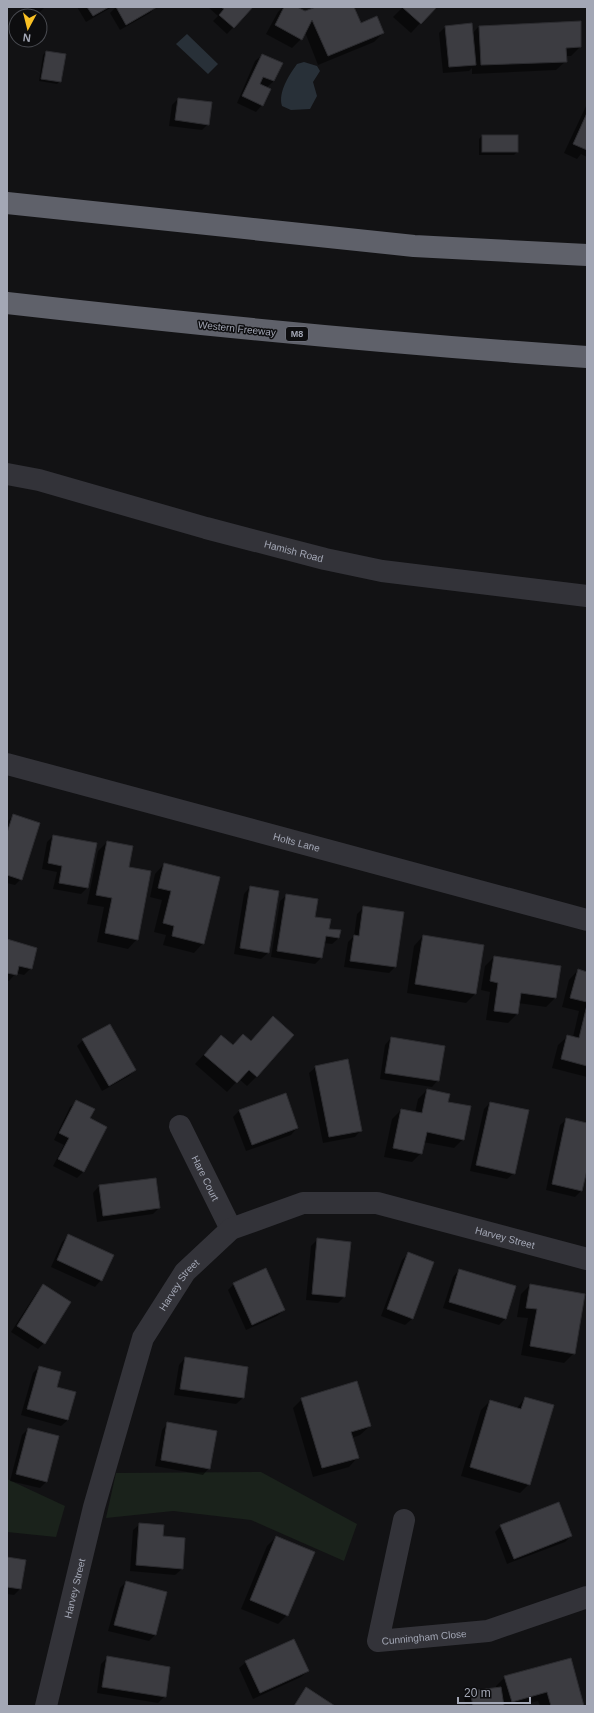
<svg xmlns="http://www.w3.org/2000/svg" width="594" height="1713" font-family="Helvetica,sans-serif">
	<style>
		.green { fill: #1a221b }
		.water { fill: #283038 }
		.shadow { fill: #0007 }
		.building { fill: #3c3c41; stroke: #2c2c30 }
		.lines { fill: none; stroke-linecap: round; stroke-linejoin: round }
		.minor { stroke: #333339; stroke-width: 22 }
		.highway { stroke: #5f616a; stroke-width: 22 }
		.labels { text-anchor: middle; stroke-width: 3; stroke-linejoin: round; paint-order: stroke }
		.shield { fill: #0d0d0f; stroke: #767983; stroke-width: 1 }
		.shield-label { font-size: 9px; font-weight: bold; fill: #a3a7b5 }
		.street-label { font-size: 10px; fill: #a3a7b5; stroke: #0d0d0f }
	</style>
	<rect width="100%" height="100%" fill="#121214"/>
	<g class="green">
		<polygon points="261,1472 357,1524 344,1561 251,1520 173,1511 106,1518 116,1473"/>
		<polygon points="7,1479 65,1506 56,1537 7,1532"/>
	</g>
	<g class="water">
		<polygon points="187,34 218,64 208,74 176,44"/>
		<path d="M304 62 317 66 320 71 313 82 317 96 310 109 291 110 282 106C278 92 289 75 297 64Z"/>
	</g>
	<g class="shadow">
		<polygon points="27,7 45,7 36,16"/>
		<polygon points="77,7 112,7 86,22"/>
		<polygon points="116,7 156,7 150,13 120,30 110,13"/>
		<polygon points="208,7 252,7 227,34 213,21 218,16"/>
		<polygon points="283,7 295,7 305,13 318,7 353,7 360,24 383,33 374,42 318,65 305,32 301,39 292,48 266,34 278,12"/>
		<polygon points="403,7 435,7 411,33 393,17"/>
		<polygon points="479,26 580,47 571,56 565,56 566,61 556,70 472,74 472,68 469,71 443,73 439,33 445,27 472,34"/>
		<polygon points="46,52 60,81 57,84 39,81 43,55"/>
		<polygon points="262,55 274,81 266,88 262,105 256,112 237,103 255,61"/>
		<polygon points="178,99 208,124 202,130 169,126 172,105"/>
		<polygon points="587,104 587,157 581,154 577,159 564,153"/>
		<polygon points="482,136 517,152 514,155 479,155 479,139"/>
		<polygon points="13,816 21,879 15,885 7,883 7,822"/>
		<polygon points="53,836 87,888 81,894 53,889 57,872 42,869 47,842"/>
		<polygon points="107,842 128,867 137,939 128,949 97,942 104,907 87,904 98,851"/>
		<polygon points="164,864 203,943 194,953 163,945 166,935 154,932 162,900 150,897 155,874"/>
		<polygon points="250,887 268,953 261,959 234,954 244,894"/>
		<polygon points="287,895 339,938 332,944 324,943 321,958 315,964 271,957 280,901"/>
		<polygon points="364,907 395,967 389,973 344,967 348,942 354,936 357,914"/>
		<polygon points="423,936 476,993 466,1003 407,993 414,946"/>
		<polygon points="7,940 31,968 24,975 16,973 9,981 7,980"/>
		<polygon points="494,957 560,966 555,998 546,1007 518,1003 517,1014 508,1023 486,1020 490,992 481,990 485,966"/>
		<polygon points="578,970 587,973 587,1077 552,1068 558,1045 568,1036 573,1037 579,1011 562,1007 569,980"/>
		<polygon points="221,1036 257,1076 247,1086 239,1079 227,1092 195,1064"/>
		<polygon points="391,1038 438,1080 432,1087 380,1079 385,1045"/>
		<polygon points="83,1040 135,1070 129,1076 102,1091 77,1046"/>
		<polygon points="316,1067 361,1130 355,1137 323,1143 309,1073"/>
		<polygon points="427,1090 447,1103 463,1139 454,1148 423,1142 421,1153 412,1162 384,1157 392,1119 401,1110 415,1113 418,1099"/>
		<polygon points="77,1101 89,1119 106,1127 83,1172 77,1178 53,1166 64,1145 54,1140 70,1107"/>
		<polygon points="490,1103 514,1173 507,1179 470,1171 484,1109"/>
		<polygon points="240,1110 297,1128 291,1135 246,1151 233,1117"/>
		<polygon points="567,1119 587,1124 587,1165 581,1191 575,1197 546,1190 560,1125"/>
		<polygon points="155,1179 159,1208 153,1214 97,1222 93,1193 99,1186"/>
		<polygon points="68,1236 101,1280 95,1287 51,1267 62,1242"/>
		<polygon points="318,1239 344,1297 338,1303 306,1300 311,1246"/>
		<polygon points="409,1253 432,1262 412,1319 405,1325 381,1316 402,1260"/>
		<polygon points="459,1270 506,1318 499,1325 443,1308 453,1277"/>
		<polygon points="234,1284 284,1310 277,1316 246,1330 228,1290"/>
		<polygon points="43,1285 44,1343 38,1349 11,1332 37,1292"/>
		<polygon points="530,1285 574,1353 564,1363 521,1355 528,1318 517,1317 521,1294"/>
		<polygon points="185,1358 247,1367 243,1398 236,1404 174,1395 179,1365"/>
		<polygon points="39,1367 68,1420 61,1426 21,1415 33,1373"/>
		<polygon points="525,1398 529,1484 520,1493 461,1476 481,1410 490,1401 516,1409"/>
		<polygon points="302,1399 370,1426 360,1435 352,1438 358,1457 349,1467 313,1477 293,1408"/>
		<polygon points="168,1423 209,1468 203,1475 155,1466 162,1430"/>
		<polygon points="28,1429 46,1482 40,1488 10,1481 22,1435"/>
		<polygon points="140,1524 162,1537 182,1569 175,1575 130,1571 133,1530"/>
		<polygon points="501,1526 571,1536 565,1542 507,1564 495,1532"/>
		<polygon points="276,1537 287,1615 278,1624 241,1609 267,1546"/>
		<polygon points="7,1558 20,1589 14,1595 7,1594"/>
		<polygon points="126,1582 166,1593 155,1635 149,1641 108,1631 120,1588"/>
		<polygon points="107,1658 165,1696 158,1703 97,1693 101,1664"/>
		<polygon points="570,1659 583,1706 540,1706 538,1701 519,1706 466,1706 464,1699 471,1692 496,1688 496,1686 505,1677"/>
		<polygon points="246,1662 308,1671 301,1677 253,1699 239,1668"/>
		<polygon points="306,1689 333,1706 293,1706"/>
	</g>
	<g class="building">
		<polygon points="87,7 109,7 93,16"/>
		<polygon points="116,7 157,7 126,25"/>
		<polygon points="221,7 253,7 234,28 219,15 224,9"/>
		<polygon points="284,7 297,7 305,11 316,7 354,7 361,23 377,16 384,33 328,56 312,20 302,40 275,25"/>
		<polygon points="402,7 437,7 421,24"/>
		<polygon points="581,21 581,47 566,48 567,62 481,65 479,26"/>
		<polygon points="472,23 476,65 449,67 445,26"/>
		<polygon points="46,51 66,54 61,82 41,79"/>
		<polygon points="262,54 283,63 274,81 263,77 260,84 271,89 263,106 242,96"/>
		<polygon points="178,98 212,102 209,125 175,120"/>
		<polygon points="587,113 587,150 573,144"/>
		<rect x="482" y="135" width="36" height="17"/>
		<polygon points="13,814 40,823 22,880 7,875 7,833"/>
		<polygon points="53,835 97,843 88,888 59,883 62,866 48,863"/>
		<polygon points="107,841 133,846 129,867 151,871 138,940 105,933 112,898 96,895"/>
		<polygon points="164,863 220,877 204,944 172,936 174,926 163,923 171,891 158,888"/>
		<polygon points="250,886 279,891 269,953 240,948"/>
		<polygon points="286,894 318,899 315,917 331,919 329,929 341,930 339,938 326,936 322,958 277,951"/>
		<polygon points="363,906 404,912 396,967 350,961 354,935 359,936"/>
		<polygon points="423,935 484,945 476,994 415,984"/>
		<polygon points="7,939 37,948 32,969 19,966 17,975 7,973"/>
		<polygon points="494,956 561,966 556,998 521,993 518,1014 494,1011 498,983 490,981"/>
		<polygon points="578,969 587,972 587,1002 570,998"/>
		<polygon points="587,1005 587,1066 561,1059 567,1035 579,1038"/>
		<polygon points="273,1016 294,1035 257,1077 249,1070 237,1083 204,1055 221,1035 233,1045 243,1034 251,1041"/>
		<polygon points="110,1024 136,1070 109,1086 82,1039"/>
		<polygon points="391,1037 445,1046 439,1081 385,1073"/>
		<polygon points="348,1059 362,1131 329,1137 315,1066"/>
		<polygon points="427,1089 450,1094 448,1102 471,1106 464,1140 427,1132 422,1154 393,1148 401,1109 422,1113"/>
		<polygon points="286,1093 298,1128 252,1145 239,1110"/>
		<polygon points="76,1100 95,1109 90,1118 107,1127 84,1172 58,1159 69,1138 59,1133"/>
		<polygon points="490,1102 529,1110 515,1174 476,1165"/>
		<polygon points="566,1118 587,1123 587,1170 582,1191 552,1184"/>
		<polygon points="156,1178 160,1208 103,1216 99,1185"/>
		<polygon points="68,1234 114,1255 102,1281 57,1260"/>
		<polygon points="317,1238 351,1242 345,1297 312,1294"/>
		<polygon points="408,1252 434,1262 413,1319 387,1309"/>
		<polygon points="266,1268 285,1310 252,1325 233,1283"/>
		<polygon points="459,1269 516,1286 506,1319 449,1302"/>
		<polygon points="43,1284 71,1302 45,1344 17,1326"/>
		<polygon points="530,1284 585,1294 575,1354 530,1346 537,1309 526,1308"/>
		<polygon points="185,1357 248,1367 244,1398 180,1389"/>
		<polygon points="39,1366 61,1372 57,1387 76,1392 68,1420 27,1409"/>
		<polygon points="357,1381 371,1426 351,1432 359,1458 322,1468 301,1398"/>
		<polygon points="525,1397 554,1405 530,1485 470,1467 490,1400 521,1409"/>
		<polygon points="167,1422 217,1431 210,1469 161,1460"/>
		<polygon points="28,1428 59,1436 47,1482 16,1474"/>
		<polygon points="559,1502 572,1536 514,1559 500,1525"/>
		<polygon points="139,1523 164,1525 163,1536 185,1538 183,1569 136,1565"/>
		<polygon points="276,1536 315,1552 288,1616 250,1600"/>
		<polygon points="7,1557 26,1560 21,1589 7,1587"/>
		<polygon points="126,1581 167,1592 156,1635 114,1625"/>
		<polygon points="294,1639 309,1671 260,1693 245,1661"/>
		<polygon points="107,1656 170,1667 166,1697 102,1687"/>
		<polygon points="571,1658 584,1706 551,1706 547,1692 512,1702 504,1676"/>
		<polygon points="306,1687 335,1706 294,1706"/>
		<polygon points="501,1687 504,1706 473,1706 470,1691"/>
	</g>
	<g class="lines">
		<g class="minor">
			<path id="s1" d="M7 474 39 480 206 528 325 559 382 571 587 596"/>
			<path id="s2" d="M7 764 587 920"/>
			<path id="s3" d="M180 1126 231 1229"/>
			<path id="s4" d="M404 1520 378 1641 488 1631 587 1597"/>
			<path id="s5" d="M46 1706 94 1507 143 1338 185 1272 231 1229 303 1203H377L587 1259"/>
		</g>
		<g class="highway">
			<polyline points="7,203 414,246 587,255"/>
			<path d="M7 303C200 325 393 344 587 357"/>
		</g>
	</g>
	<g class="labels">
		<rect class="shield" x="286" y="327" width="22" height="14" rx="3"/>
		<g class="shield-label">
			<text x="297" y="337">M8</text>
		</g>
		<g class="street-label">
			<text transform="translate(237 328) rotate(6)" y="4">Western Freeway</text>
			<text dy="4" stroke="none"><textPath href="#s1" startOffset="297">Hamish Road</textPath></text>
			<text dy="4" stroke="none"><textPath href="#s2" startOffset="300">Holts Lane</textPath></text>
			<text dy="4" stroke="none"><textPath href="#s3" startOffset="58">Hare Court</textPath></text>
			<text dy="4" stroke="none"><textPath href="#s5" startOffset="805">Harvey Street</textPath></text>
			<text dy="4" stroke="none"><textPath href="#s5" startOffset="445">Harvey Street</textPath></text>
			<text dy="4" stroke="none"><textPath href="#s5" startOffset="121">Harvey Street</textPath></text>
			<text dy="4" stroke="none"><textPath href="#s4" startOffset="170">Cunningham Close</textPath></text>
		</g>
	</g>
	<rect width="594" height="1713" fill="none" stroke="#a3a7b5" stroke-width="16"/>
	<g transform="translate(28 28) rotate(187)"><circle r="19" fill="#0d0d0f" stroke="#494b51"/>
	<path d="M0-3L7 15L0 10L-7 15Z" fill="#f9c024"/>
	<text y="-6" font-size="11" font-weight="bold" text-anchor="middle" fill="#a3a7b5">N</text>
	</g>
	<path d="M458 1697v6h72v-6" fill="none" stroke="#a3a7b5" stroke-width="2"/>
	<text x="464" y="1697" font-size="12" fill="#a3a7b5" stroke="#0d0d0f" stroke-width="3" paint-order="stroke">20 m</text>
</svg>
